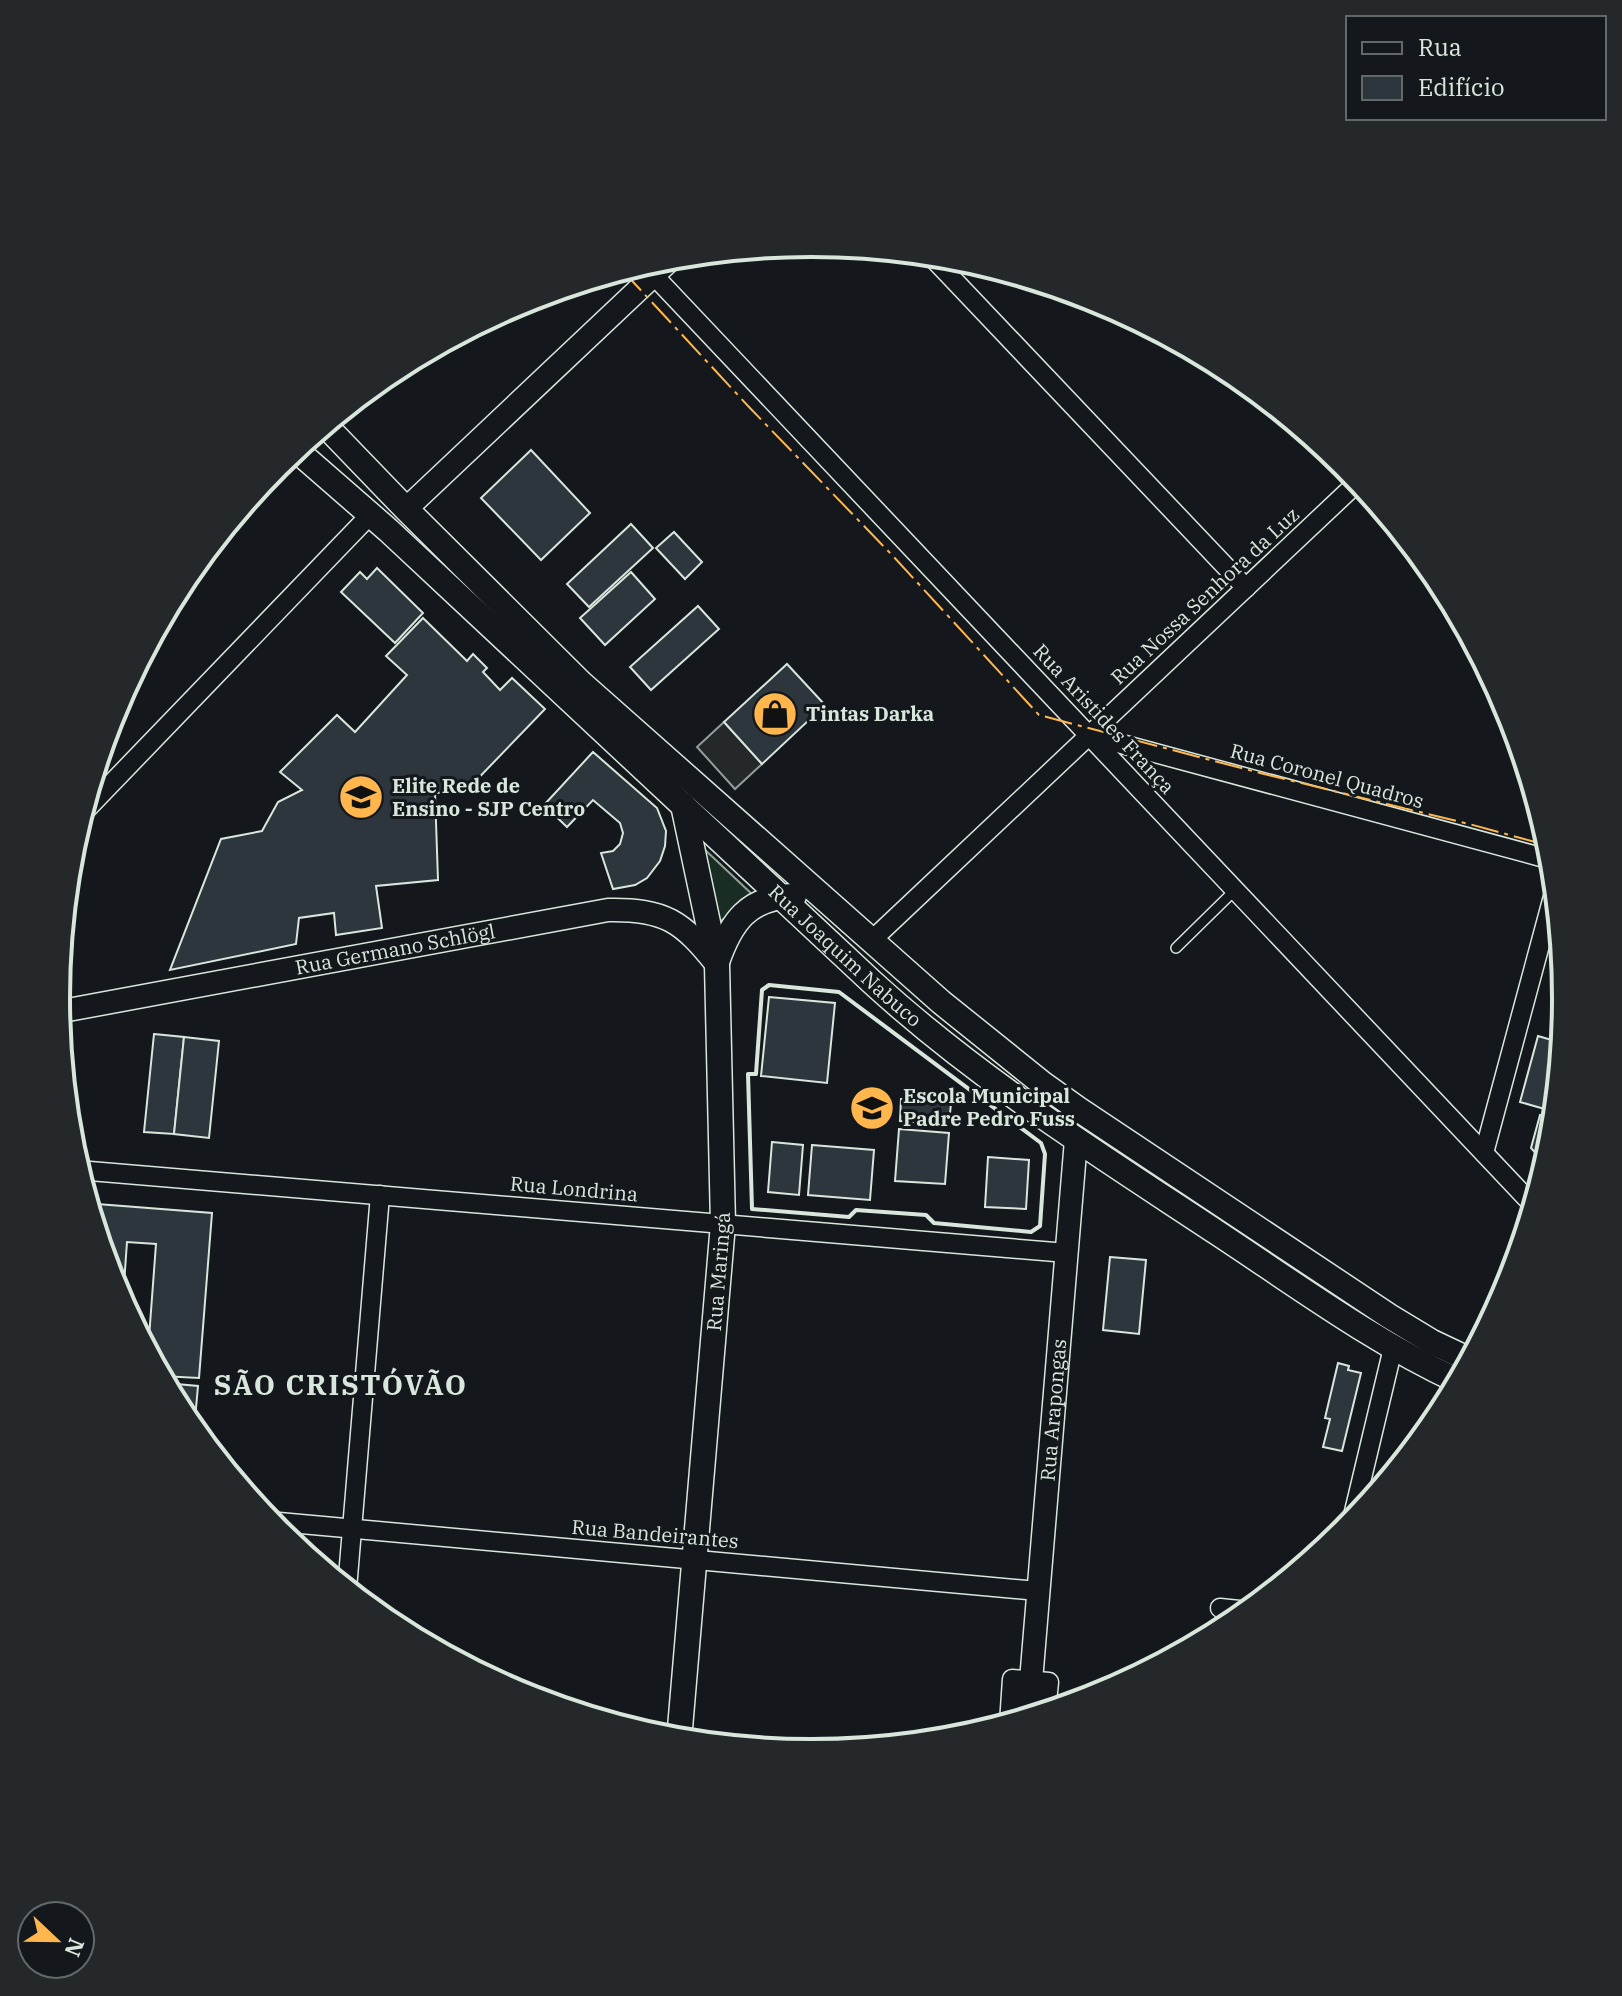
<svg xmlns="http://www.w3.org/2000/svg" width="1622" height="1996" font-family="'IBM Plex Serif',serif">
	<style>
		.green { fill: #1a2d24; stroke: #939e99; stroke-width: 2 }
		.parking { fill: #24282b; stroke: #939e99; stroke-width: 2 }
		.building { fill: #2c363c; stroke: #d8e6dc; stroke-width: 2 }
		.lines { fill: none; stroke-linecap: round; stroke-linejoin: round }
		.service-casing { stroke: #d8e6dc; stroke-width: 12 }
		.minor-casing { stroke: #d8e6dc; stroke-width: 21 }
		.tertiary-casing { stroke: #d8e6dc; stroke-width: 25 }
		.secondary-casing { stroke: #d8e6dc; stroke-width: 27 }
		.service { stroke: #14181c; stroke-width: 9 }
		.minor { stroke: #14181c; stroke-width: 18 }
		.tertiary { stroke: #14181c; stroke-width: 22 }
		.secondary { stroke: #14181c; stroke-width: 24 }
		.wall { stroke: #d8e6dc; stroke-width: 4 }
		.power { stroke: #ffb74d; stroke-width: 2; stroke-dasharray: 28 6 4 6; stroke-linecap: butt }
		.labels { text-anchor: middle; stroke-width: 6; stroke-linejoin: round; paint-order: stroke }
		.street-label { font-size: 20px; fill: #d8e6dc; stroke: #14181c }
		.poi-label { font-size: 20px; font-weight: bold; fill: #d8e6dc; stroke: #14181c; text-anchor: start }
		.district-label { font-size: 28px; font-weight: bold; letter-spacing: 2px; fill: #d8e6dc; stroke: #14181c }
		.rim { fill: none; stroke: #d8e6dc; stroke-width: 4 }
	</style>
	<rect width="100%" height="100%" fill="#14181c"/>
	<polygon class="green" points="702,847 755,897 716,924"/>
	<polygon class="parking" points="724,722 762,764 735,789 697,747"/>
	<g class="building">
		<polygon points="531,450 590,513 541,560 481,498"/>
		<polygon points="631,524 653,548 589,607 567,584"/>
		<polygon points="674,532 702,562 685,579 656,548"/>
		<polygon points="377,568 423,613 395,643 341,592 360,572 367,579"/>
		<polygon points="631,572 655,599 605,645 580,618"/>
		<polygon points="698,606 719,629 651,690 630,667"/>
		<polygon points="423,618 467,661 473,654 487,668 483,672 500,690 512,678 545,709 466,791 435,793 438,880 376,886 382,928 336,935 334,913 299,918 296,944 170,970 221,839 262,831 278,802 302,790 280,772 337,715 355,732 407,675 386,656"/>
		<polygon points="787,664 825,705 762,764 724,722"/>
		<polygon points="593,752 657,808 666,831 665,846 660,861 647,878 635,885 613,889 601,853 613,851 620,844 623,833 620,823 593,800 567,827 544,805"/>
		<polygon points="769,997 835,1003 827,1083 761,1076"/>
		<polygon points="1563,1006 1565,1007 1562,1042 1554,1039"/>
		<polygon points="154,1034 184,1037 174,1134 144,1132"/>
		<polygon points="1538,1036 1562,1043 1555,1112 1520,1102"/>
		<polygon points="184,1037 219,1041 209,1138 174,1134"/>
		<polygon points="901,1099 951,1103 949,1124 900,1121"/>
		<polygon points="1540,1115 1554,1119 1551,1146 1546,1165 1531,1148"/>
		<polygon points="899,1129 949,1133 945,1184 895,1181"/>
		<polygon points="772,1142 803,1145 799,1195 768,1192"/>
		<polygon points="812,1145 874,1150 870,1200 808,1195"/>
		<polygon points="988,1157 1029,1160 1026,1209 985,1207"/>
		<polygon points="97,1204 212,1213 199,1378 161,1376 148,1351 156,1244 127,1242 124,1284 112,1283 96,1228"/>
		<polygon points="1110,1257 1146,1260 1139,1334 1103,1330"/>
		<polygon points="1338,1363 1349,1366 1348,1370 1361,1373 1342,1451 1323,1447 1330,1419 1325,1418"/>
		<polygon points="165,1383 198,1386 194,1430 183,1417"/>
	</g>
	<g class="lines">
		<g class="service-casing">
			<polyline id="service" points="1176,948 1235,890"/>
		</g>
		<g class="minor-casing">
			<g id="minor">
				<polyline points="930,255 1246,588"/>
				<polyline points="643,264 1533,1205"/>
				<polyline points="1092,736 1552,860"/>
				<polyline points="82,814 371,514"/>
				<polyline points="871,941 1359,481"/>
				<polyline points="1484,1153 1555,889"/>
				<polyline points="78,1170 1067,1253"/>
				<polyline points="268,1521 1038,1591"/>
				<polyline points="1351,1524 1393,1348"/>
				<polyline points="347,1589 380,1195"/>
				<polyline points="1220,1608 1249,1611"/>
				<polyline points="1009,1723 1012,1679 1049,1682 1046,1712"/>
			</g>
		</g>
		<g class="tertiary-casing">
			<g id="tertiary">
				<polyline points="406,509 673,257"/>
				<path id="s1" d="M57 1012 608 910C665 909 682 921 717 965"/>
				<path id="s2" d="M1028 1717 1076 1140"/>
			</g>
		</g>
		<g class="secondary-casing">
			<g id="secondary">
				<polyline points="325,425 406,509 581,683 941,1002 1043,1084 1078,1109 1389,1316 1432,1342 1470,1360"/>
				<path id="s3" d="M295 449 388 530 873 983C978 1079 1098 1154 1216 1232 1295 1284 1372 1341 1458 1381"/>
				<path d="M717 962C731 922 748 897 794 896"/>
				<path id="s4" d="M679 1740 723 1224 717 965 683 805"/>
			</g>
		</g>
		<use href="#service" class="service"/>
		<use href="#minor" class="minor"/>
		<use href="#tertiary" class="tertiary"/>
		<use href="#secondary" class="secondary"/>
		<polygon class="wall" points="769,985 839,992 1041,1143 1045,1154 1040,1226 1031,1232 934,1223 926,1215 856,1210 849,1217 752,1209 748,1074 756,1074 762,990"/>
		<polyline class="power" points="622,270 749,407 892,555 1039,715 1260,773 1469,824 1550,846"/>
	</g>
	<defs>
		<g id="shop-disc" transform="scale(2.3)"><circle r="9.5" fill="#ffb74d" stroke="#14181c"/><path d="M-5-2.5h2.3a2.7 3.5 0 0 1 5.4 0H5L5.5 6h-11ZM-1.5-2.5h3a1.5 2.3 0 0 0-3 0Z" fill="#111"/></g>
		<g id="school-disc" transform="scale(2.3)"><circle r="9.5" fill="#ffb74d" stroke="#14181c"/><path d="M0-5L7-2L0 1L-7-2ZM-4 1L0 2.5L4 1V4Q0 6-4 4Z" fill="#111"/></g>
	</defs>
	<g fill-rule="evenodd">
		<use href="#shop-disc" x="775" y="714"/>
		<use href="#school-disc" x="361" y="797"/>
		<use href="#school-disc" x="872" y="1108"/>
	</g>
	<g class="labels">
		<g class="street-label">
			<text transform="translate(1205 596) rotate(-43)" y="7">Rua Nossa Senhora da Luz</text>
			<text transform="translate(1104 719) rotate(47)" y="7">Rua Aristides França</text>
			<text transform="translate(1327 776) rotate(15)" y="7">Rua Coronel Quadros</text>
			<text dy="7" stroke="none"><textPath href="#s1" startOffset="344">Rua Germano Schlögl</textPath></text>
			<text dy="7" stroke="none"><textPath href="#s3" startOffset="748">Rua Joaquim Nabuco</textPath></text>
			<text transform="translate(574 1189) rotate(5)" y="7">Rua Londrina</text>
			<text dy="7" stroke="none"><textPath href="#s4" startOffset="470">Rua Maringá</textPath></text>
			<text dy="7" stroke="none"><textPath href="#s2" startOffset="308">Rua Arapongas</textPath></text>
			<text transform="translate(655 1534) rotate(5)" y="7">Rua Bandeirantes</text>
		</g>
		<g class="poi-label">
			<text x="806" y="721">Tintas Darka</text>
			<text x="392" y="793">Elite Rede de<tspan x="392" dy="23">Ensino - SJP Centro</tspan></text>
			<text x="903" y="1103">Escola Municipal<tspan x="903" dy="23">Padre Pedro Fuss</tspan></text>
		</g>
		<g class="district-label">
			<text x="341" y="1395">SÃO CRISTÓVÃO</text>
		</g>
	</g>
	<path d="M0 0H1622V1996H0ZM70 998a741 741 0 1 1 1482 0a741 741 0 1 1-1482 0Z" fill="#24282b" fill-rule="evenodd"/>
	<path class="rim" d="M70 998a741 741 0 1 1 1482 0a741 741 0 1 1-1482 0Z"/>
	<rect x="1346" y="16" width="260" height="104" fill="#14181c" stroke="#626a69" stroke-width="2"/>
	<rect x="1362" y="42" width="40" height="12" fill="#14181c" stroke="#626a69" stroke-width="2"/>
	<text x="1418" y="56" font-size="24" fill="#d8e6dc">Rua</text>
	<rect x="1362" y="76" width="40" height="24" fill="#2c363c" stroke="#626a69" stroke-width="2"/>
	<text x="1418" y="96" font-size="24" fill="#d8e6dc">Edifício</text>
	<g transform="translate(56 1940) rotate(112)"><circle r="38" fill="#14181c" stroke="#626a69" stroke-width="2"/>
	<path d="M0-6L14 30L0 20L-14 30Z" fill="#ffb74d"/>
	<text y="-12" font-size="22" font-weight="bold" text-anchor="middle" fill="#d8e6dc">N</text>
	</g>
</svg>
